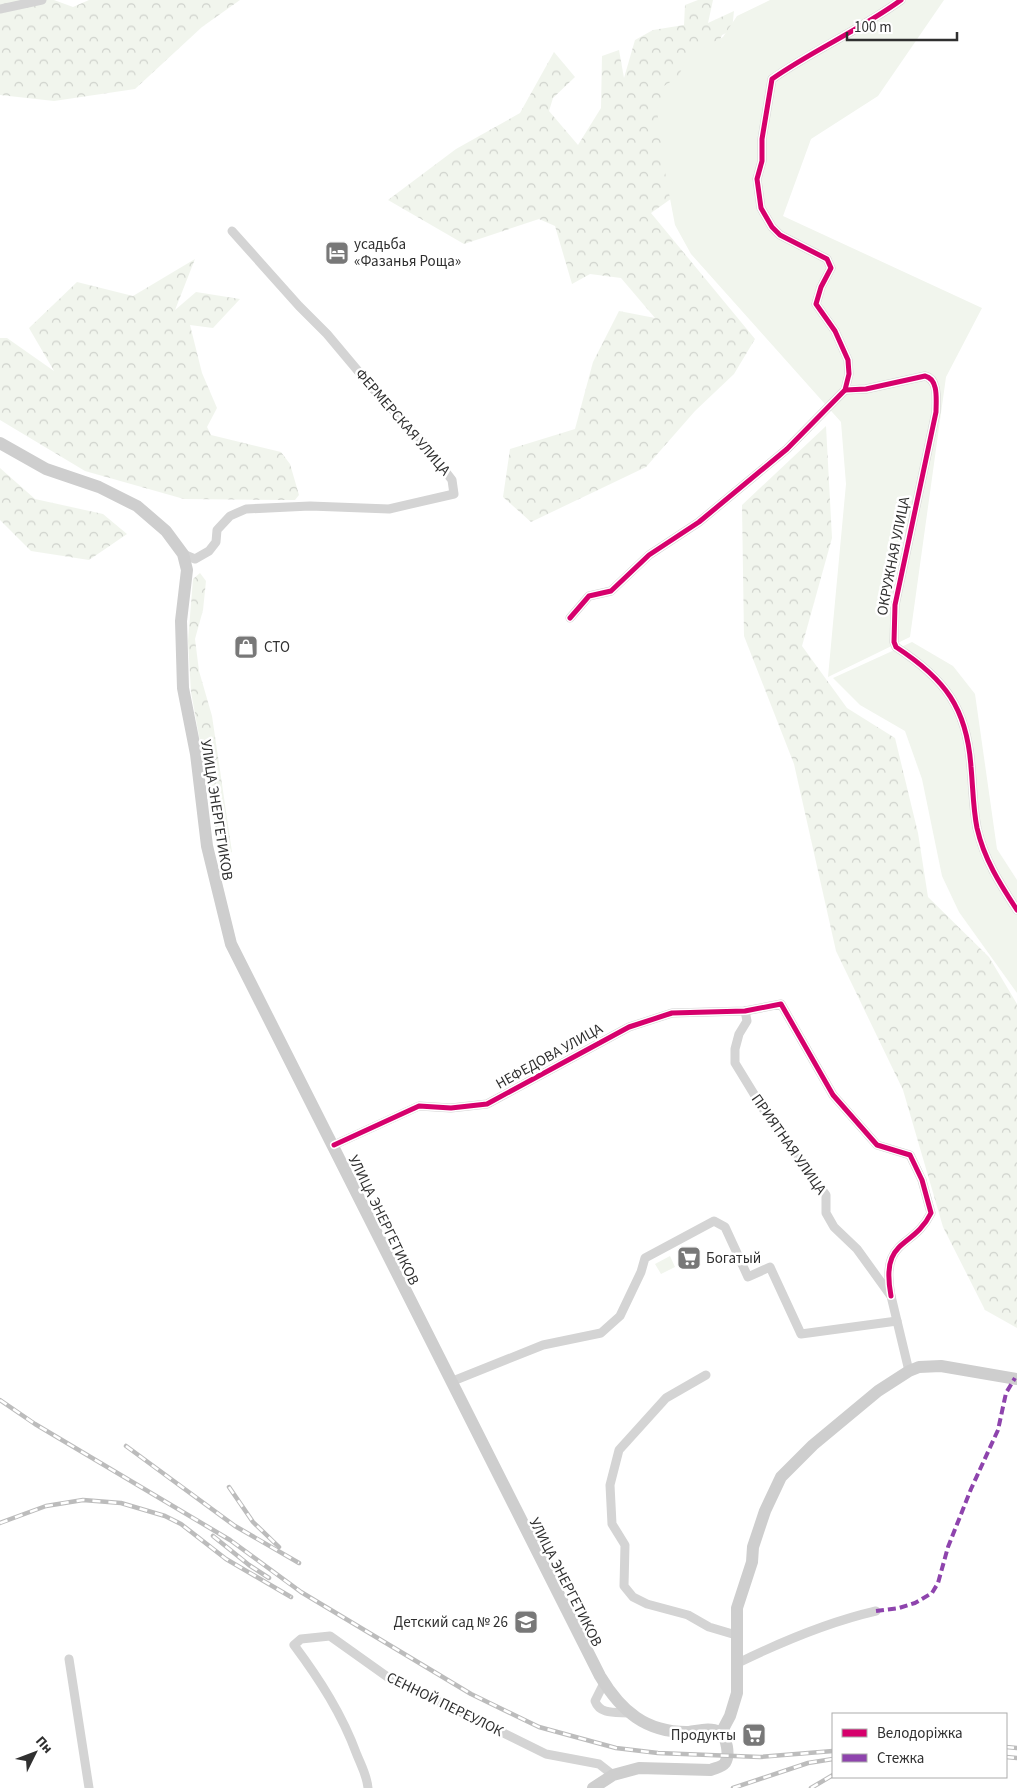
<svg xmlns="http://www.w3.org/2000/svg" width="1017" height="1788" font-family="'Source Sans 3',sans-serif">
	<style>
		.forest { fill: url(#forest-crowns) }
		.green { fill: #f1f5ed }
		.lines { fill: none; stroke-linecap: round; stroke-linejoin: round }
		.street { stroke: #d4d4d4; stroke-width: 9 }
		.secondary { stroke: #cecece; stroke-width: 12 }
		.rail-casing { stroke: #bcbcbc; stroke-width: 4.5 }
		.rail { stroke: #fff; stroke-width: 2.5; stroke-dasharray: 8; stroke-linecap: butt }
		.quiet { stroke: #8e44ad; stroke-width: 4; stroke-dasharray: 8 4; stroke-linecap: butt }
		.cycleway-casing { stroke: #fff; stroke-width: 8 }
		.cycleway { stroke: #d6006c; stroke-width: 5 }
		.labels { text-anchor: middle; stroke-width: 5; stroke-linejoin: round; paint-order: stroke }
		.poi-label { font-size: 15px; fill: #303030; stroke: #fff; text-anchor: start }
		.street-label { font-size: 15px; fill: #303030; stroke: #fff }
	</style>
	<defs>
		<pattern id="forest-crowns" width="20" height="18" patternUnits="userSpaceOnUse" patternTransform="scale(1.25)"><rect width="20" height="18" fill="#f1f5ed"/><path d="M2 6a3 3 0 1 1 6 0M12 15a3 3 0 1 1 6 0" fill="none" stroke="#cfd2cc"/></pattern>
	</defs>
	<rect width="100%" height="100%" fill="#fff"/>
	<g class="forest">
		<polygon points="0,0 54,0 73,7 89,0 240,0 202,27 135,89 54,101 0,95"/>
		<polygon points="698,0 713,0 708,23 734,11 732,30 722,35 698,94 675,196 651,213 755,339 734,374 695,411 646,467 531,522 503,497 510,449 575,429 593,362 619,311 655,318 621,278 590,274 572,284 555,226 539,219 464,244 388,200 456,149 520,113 554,52 575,77 553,98 549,111 578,145 601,108 602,56 619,50 624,78 635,40 653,30 684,25 685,5"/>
		<polygon points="195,259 175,310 196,292 240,299 213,328 190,325 202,373 217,408 207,427 211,435 281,452 290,464 299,495 295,500 184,499 85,471 0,420 0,338 7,338 54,371 29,328 77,282 133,296"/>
		<polygon points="826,426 832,538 802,646 847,708 895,738 918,833 928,897 989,957 1017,1004 1017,1328 985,1310 943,1227 903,1090 836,951 794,764 744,636 742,505"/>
		<polygon points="0,468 35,499 103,514 127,534 89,560 31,551 0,520"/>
		<polygon points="200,573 206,581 203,610 195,639 199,671 212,716 232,852 221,857 191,692 188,641 193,579"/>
	</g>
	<g class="green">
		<polygon points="770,0 944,0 878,96 811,139 783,216 982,308 946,377 910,637 828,677 846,484 841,422 691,254 675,225 665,172 657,110 664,86 678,77 688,56 723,37 737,16"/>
		<polygon points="912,642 953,666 975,694 997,849 1017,880 1017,993 959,912 942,876 922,779 905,731 860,705 833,678"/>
		<polygon points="670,1256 675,1267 661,1274 655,1264"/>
	</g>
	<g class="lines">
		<g class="street">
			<polyline points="0,9 42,0"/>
			<path d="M845 390 866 389 925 376C939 379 936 401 936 412L895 605 894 642 896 647C945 679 967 708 971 767 973 788 973 808 977 828 984 859 1000 884 1017 910"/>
			<polyline points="183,554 195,559 209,551 216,542 217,530 230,516 246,509 310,506 389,509 454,494 452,480 422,441 374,390 327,334 299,306 232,231"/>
			<path d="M570 618 589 596 611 591 649 555 699 522 787 449 845 390 849 374 848 360 835 331 816 304 821 287 831 268 827 259 780 235 772 227 761 208 757 179 762 161V139L772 79C813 50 860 30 901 0"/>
			<polyline points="745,1011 747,1021 739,1034 735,1049 735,1063 773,1125 794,1150 826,1195 826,1213 834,1227 857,1249 891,1296 909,1371"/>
			<path d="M334 1145 419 1106 451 1108 487 1104 629 1027 672 1013 745 1011 781 1004 833 1095 877 1145 910 1155 922 1180 931 1213C913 1250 880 1237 891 1296"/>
			<polyline points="706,1375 666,1398 619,1450 610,1485 612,1524 625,1545 624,1586 633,1597 647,1604 688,1615 709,1627 736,1635"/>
			<polyline points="453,1381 543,1345 601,1333 620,1316 641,1272 645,1258 714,1221 725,1227 748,1277 770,1267 801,1334 897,1321"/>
			<polyline points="69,1659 89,1788"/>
			<path d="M738 1663C783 1641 828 1622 876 1611"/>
			<path d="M604 1683 595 1701C600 1715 616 1712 629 1713"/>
			<path d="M368 1788C367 1776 362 1767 357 1755 342 1714 320 1680 294 1645L301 1639 330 1636 396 1683 416 1690 546 1754 599 1764 613 1775"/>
		</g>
		<g class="secondary">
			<path d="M0 443 46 469 99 487 137 506 166 531 183 554 187 570 181 621 183 688 196 754 207 846 231 944 600 1676C621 1711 646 1733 689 1732 698 1731 710 1727 719 1732 727 1737 730 1755 725 1763 722 1767 715 1768 711 1770L639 1768 613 1775 593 1788"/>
			<polyline points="721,1733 730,1716 737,1693 737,1608 752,1562 753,1547 765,1511 781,1477 813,1445 878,1391 909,1371 919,1367 941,1366 1017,1379"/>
		</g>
		<g class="rail-casing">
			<g id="rail">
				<polyline points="0,1400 35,1424 230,1540 301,1592 471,1694 539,1727 616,1748 658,1753 760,1757 833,1751"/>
				<polyline points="126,1446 235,1526 299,1563"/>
				<polyline points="229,1487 253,1522 279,1547"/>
				<polyline points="0,1523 46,1506 83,1500 121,1503 165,1516 181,1524 226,1559 291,1597"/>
				<polyline points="213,1536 249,1565 269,1578"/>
				<polyline points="1006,1747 1017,1748"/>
				<polyline points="1006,1757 1017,1758"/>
				<polyline points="733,1788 808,1763 833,1759"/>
				<polyline points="811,1788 833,1775"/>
			</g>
		</g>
		<use href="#rail" class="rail"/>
		<polyline class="quiet" points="876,1611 899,1608 915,1603 932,1593 938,1583 948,1547 971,1489 998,1430 1006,1393 1015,1378"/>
		<g class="cycleway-casing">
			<g id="cycleway">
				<path d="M845 390 866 389 925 376C939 379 936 401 936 412L895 605 894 642 896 647C945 679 967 708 971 767 973 788 973 808 977 828 984 859 1000 884 1017 910"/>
				<path d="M570 618 589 596 611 591 649 555 699 522 787 449 845 390 849 374 848 360 835 331 816 304 821 287 831 268 827 259 780 235 772 227 761 208 757 179 762 161V139L772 79C813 50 860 30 901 0"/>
				<path d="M334 1145 419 1106 451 1108 487 1104 629 1027 672 1013 745 1011 781 1004 833 1095 877 1145 910 1155 922 1180 931 1213C913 1250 880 1237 891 1296"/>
			</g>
		</g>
		<use href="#cycleway" class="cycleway"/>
	</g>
	<defs>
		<g id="hotel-square" transform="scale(1.25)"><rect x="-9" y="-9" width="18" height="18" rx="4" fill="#787878" stroke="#fff"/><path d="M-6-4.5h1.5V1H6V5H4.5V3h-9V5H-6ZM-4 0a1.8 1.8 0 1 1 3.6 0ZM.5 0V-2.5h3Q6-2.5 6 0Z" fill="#fff"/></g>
		<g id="shop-square" transform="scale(1.25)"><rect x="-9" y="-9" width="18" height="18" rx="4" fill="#787878" stroke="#fff"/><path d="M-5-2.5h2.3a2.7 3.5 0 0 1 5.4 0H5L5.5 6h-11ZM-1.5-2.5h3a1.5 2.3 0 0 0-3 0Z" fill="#fff"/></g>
		<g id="supermarket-square" transform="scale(1.25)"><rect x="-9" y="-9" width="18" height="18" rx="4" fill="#787878" stroke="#fff"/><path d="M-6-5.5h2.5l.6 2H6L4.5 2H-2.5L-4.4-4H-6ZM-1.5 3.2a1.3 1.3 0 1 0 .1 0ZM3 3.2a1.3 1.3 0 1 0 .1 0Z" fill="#fff"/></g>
		<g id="school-square" transform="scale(1.25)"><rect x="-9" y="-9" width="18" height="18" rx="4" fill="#787878" stroke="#fff"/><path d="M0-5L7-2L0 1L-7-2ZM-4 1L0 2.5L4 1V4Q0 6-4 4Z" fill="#fff"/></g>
	</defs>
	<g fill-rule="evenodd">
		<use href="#hotel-square" x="337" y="253"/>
		<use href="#shop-square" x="246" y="647"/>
		<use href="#supermarket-square" x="689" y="1258"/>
		<use href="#school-square" x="526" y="1622"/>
		<use href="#supermarket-square" x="754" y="1735"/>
	</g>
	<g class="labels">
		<g class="poi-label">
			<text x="354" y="249">усадьба<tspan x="354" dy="17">«Фазанья Роща»</tspan></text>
			<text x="264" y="652">СТО</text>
			<text x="706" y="1263">Богатый</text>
			<text x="508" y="1627" text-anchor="end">Детский сад № 26</text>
			<text x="736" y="1740" text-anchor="end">Продукты</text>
		</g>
		<g class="street-label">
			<text transform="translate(403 422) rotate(49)" y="5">ФЕРМЕРСКАЯ УЛИЦА</text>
			<text transform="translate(893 556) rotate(-79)" y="5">ОКРУЖНАЯ УЛИЦА</text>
			<text transform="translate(217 810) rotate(81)" y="5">УЛИЦА ЭНЕРГЕТИКОВ</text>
			<text transform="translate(549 1056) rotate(-29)" y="5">НЕФЕДОВА УЛИЦА</text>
			<text transform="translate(789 1144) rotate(55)" y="5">ПРИЯТНАЯ УЛИЦА</text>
			<text transform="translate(384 1220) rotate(64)" y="5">УЛИЦА ЭНЕРГЕТИКОВ</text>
			<text transform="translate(566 1582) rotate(63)" y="5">УЛИЦА ЭНЕРГЕТИКОВ</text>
			<text transform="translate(445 1704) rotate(26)" y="5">СЕННОЙ ПЕРЕУЛОК</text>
		</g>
	</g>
	<rect x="832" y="1713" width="175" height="65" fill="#ffffff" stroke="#acacac"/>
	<rect x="842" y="1729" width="25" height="8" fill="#d6006c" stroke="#acacac"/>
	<text x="877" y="1738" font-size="15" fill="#303030">Велодоріжка</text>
	<rect x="842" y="1754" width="25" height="8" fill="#8e44ad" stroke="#acacac"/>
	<text x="877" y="1763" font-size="15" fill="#303030">Стежка</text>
	<g transform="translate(35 1753) rotate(48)" stroke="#ffffff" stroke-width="4" paint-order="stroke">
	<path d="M0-4L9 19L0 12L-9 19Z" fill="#303030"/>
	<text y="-8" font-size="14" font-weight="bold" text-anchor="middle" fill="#303030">Пн</text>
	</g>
	<path d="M847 32v8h110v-8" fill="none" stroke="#303030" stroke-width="2.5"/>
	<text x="854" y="32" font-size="15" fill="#303030" stroke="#ffffff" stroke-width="4" paint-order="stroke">100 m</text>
</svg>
